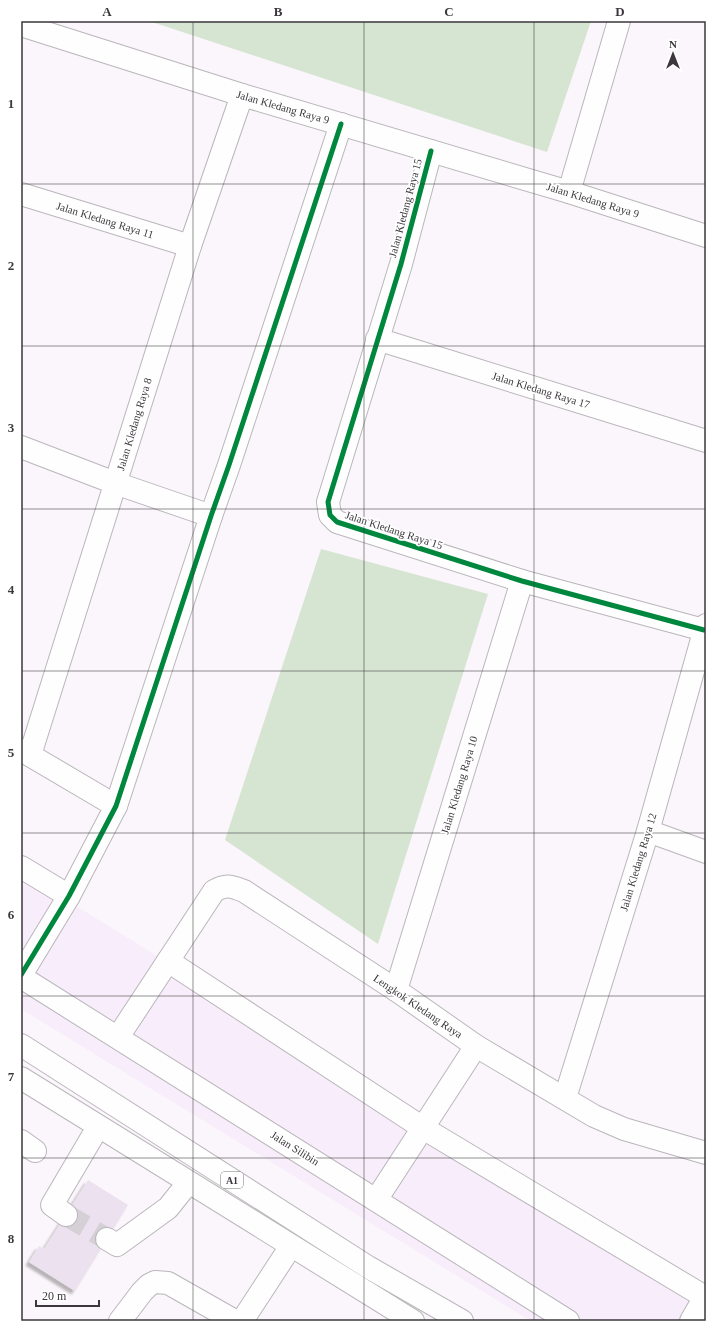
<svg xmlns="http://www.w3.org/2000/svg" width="727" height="1342" font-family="Georgia,serif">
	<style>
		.built { fill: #f8edfa }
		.green { fill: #d6e4d2 }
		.building { fill: #ece1ee; filter: url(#shadow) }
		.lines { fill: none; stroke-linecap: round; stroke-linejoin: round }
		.minor-tunnel { stroke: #d5d0d5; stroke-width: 22; stroke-dasharray: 22 11; stroke-linecap: butt }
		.minor-casing { stroke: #bab6bb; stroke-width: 24 }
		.major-casing { stroke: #bab6bb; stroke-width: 24 }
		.minor { stroke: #fefefe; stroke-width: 22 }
		.major { stroke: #fefefe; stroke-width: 22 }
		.cycleway-casing { stroke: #fff; stroke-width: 8 }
		.cycleway { stroke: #00873e; stroke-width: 5 }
		.grid { fill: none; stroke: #3b373c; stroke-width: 1; stroke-opacity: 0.55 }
		.labels { text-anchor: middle; stroke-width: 3.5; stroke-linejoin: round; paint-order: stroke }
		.shield { fill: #fff; stroke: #767376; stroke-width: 1 }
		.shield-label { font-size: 10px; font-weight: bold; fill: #3b373c }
		.street-label { font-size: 11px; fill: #3b373c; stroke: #fff }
		.neatline { fill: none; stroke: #3b373c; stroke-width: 1.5 }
		.grid-label { font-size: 13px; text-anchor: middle; font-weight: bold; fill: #3b373c }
	</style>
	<defs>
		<filter id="shadow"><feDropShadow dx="-3.5" dy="3.5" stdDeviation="1" flood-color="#0004"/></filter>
	</defs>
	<rect width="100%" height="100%" fill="#fbf6fb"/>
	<polygon class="built" points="21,872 702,1292 685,1321 531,1321 21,1009"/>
	<g class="green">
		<polygon points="149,21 591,21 547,152"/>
		<polygon points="321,549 488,594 378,944 225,840"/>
	</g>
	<polygon class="building" points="88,1180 128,1205 75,1291 29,1262 39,1246 44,1249"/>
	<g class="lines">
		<polyline class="minor-tunnel" points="66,1215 107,1239"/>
		<g class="minor-casing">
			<g id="minor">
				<polyline points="21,25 242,95 569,192 706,236"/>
				<polyline points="431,151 401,264 328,502 330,515 337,522 522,581 704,630"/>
				<polyline points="569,192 619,21"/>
				<polyline points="21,194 190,246"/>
				<polyline points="377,339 706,441"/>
				<polyline points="21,447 115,483 211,516"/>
				<polyline points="21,750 116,806"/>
				<polyline points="30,755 190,246 242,95"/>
				<polyline points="648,831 706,852"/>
				<polyline points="21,867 69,896"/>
				<polyline points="168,961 423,1128 705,1297"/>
				<polyline points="21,975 69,896 116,806 211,516 229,465 341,124"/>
				<polyline points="21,977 568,1321"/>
				<polyline points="396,990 522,581"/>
				<path d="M118 1037 214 891C226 884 231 886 244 891L396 990 476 1046 594 1116 624 1129 706 1153"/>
				<polyline points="565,1098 648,831 706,625"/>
				<polyline points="21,1141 35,1151"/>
				<polyline points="376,1200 476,1046"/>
				<polyline points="66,1215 52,1205 98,1127"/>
				<polyline points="107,1239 117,1245 168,1208 188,1183"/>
				<polyline points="120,1321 142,1292 149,1285 155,1282 168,1283 235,1321"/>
				<polyline points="242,1321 291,1246"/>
				<polyline points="691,1321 706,1295"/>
			</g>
		</g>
		<g class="major-casing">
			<g id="major">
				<polyline points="21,1045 368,1267 462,1321"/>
				<polyline points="21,1078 413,1321"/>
			</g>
		</g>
		<use href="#minor" class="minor"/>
		<use href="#major" class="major"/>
		<g class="cycleway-casing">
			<g id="cycleway">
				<polyline points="431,151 401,264 328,502 330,515 337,522 522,581 704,630"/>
				<polyline points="21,975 69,896 116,806 211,516 229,465 341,124"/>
			</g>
		</g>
		<use href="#cycleway" class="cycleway"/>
	</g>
	<path class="grid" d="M193 21V1321M364 21V1321M534 21V1321M21 184H706M21 346H706M21 509H706M21 671H706M21 833H706M21 996H706M21 1158H706"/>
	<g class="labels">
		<rect class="shield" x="221" y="1172" width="22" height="16" rx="3"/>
		<g class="shield-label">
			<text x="232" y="1184">A1</text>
		</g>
		<g class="street-label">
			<text transform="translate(283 107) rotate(16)" y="4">Jalan Kledang Raya 9</text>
			<text transform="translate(593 200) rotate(17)" y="4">Jalan Kledang Raya 9</text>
			<text transform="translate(405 208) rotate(-75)" y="4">Jalan Kledang Raya 15</text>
			<text transform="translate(105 220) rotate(17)" y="4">Jalan Kledang Raya 11</text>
			<text transform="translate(541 390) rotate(17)" y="4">Jalan Kledang Raya 17</text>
			<text transform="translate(134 424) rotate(-73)" y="4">Jalan Kledang Raya 8</text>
			<text transform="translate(394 530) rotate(18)" y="4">Jalan Kledang Raya 15</text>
			<text transform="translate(459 785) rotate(-73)" y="4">Jalan Kledang Raya 10</text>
			<text transform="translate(638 862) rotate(-73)" y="4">Jalan Kledang Raya 12</text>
			<text transform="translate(418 1006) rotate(34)" y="4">Lengkok Kledang Raya</text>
			<text transform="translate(295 1148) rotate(32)" y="4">Jalan Silibin</text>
		</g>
	</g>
	<rect width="727" height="1342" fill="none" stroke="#ffffff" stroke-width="44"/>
	<g transform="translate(673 54)" stroke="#ffffff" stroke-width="3" paint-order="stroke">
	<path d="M0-3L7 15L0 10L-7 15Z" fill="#3b373c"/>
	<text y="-6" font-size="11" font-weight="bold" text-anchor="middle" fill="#3b373c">N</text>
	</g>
	<path d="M36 1300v6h63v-6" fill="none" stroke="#3b373c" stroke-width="2"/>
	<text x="42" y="1300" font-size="12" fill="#3b373c" stroke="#ffffff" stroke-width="3" paint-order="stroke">20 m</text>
	<rect x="22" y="22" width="683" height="1298" class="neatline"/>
	<g class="grid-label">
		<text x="107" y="16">A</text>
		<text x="278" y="16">B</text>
		<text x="449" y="16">C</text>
		<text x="620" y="16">D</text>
		<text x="11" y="108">1</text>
		<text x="11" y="270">2</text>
		<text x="11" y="432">3</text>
		<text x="11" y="594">4</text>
		<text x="11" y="757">5</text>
		<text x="11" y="919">6</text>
		<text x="11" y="1081">7</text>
		<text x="11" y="1243">8</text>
	</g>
</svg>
